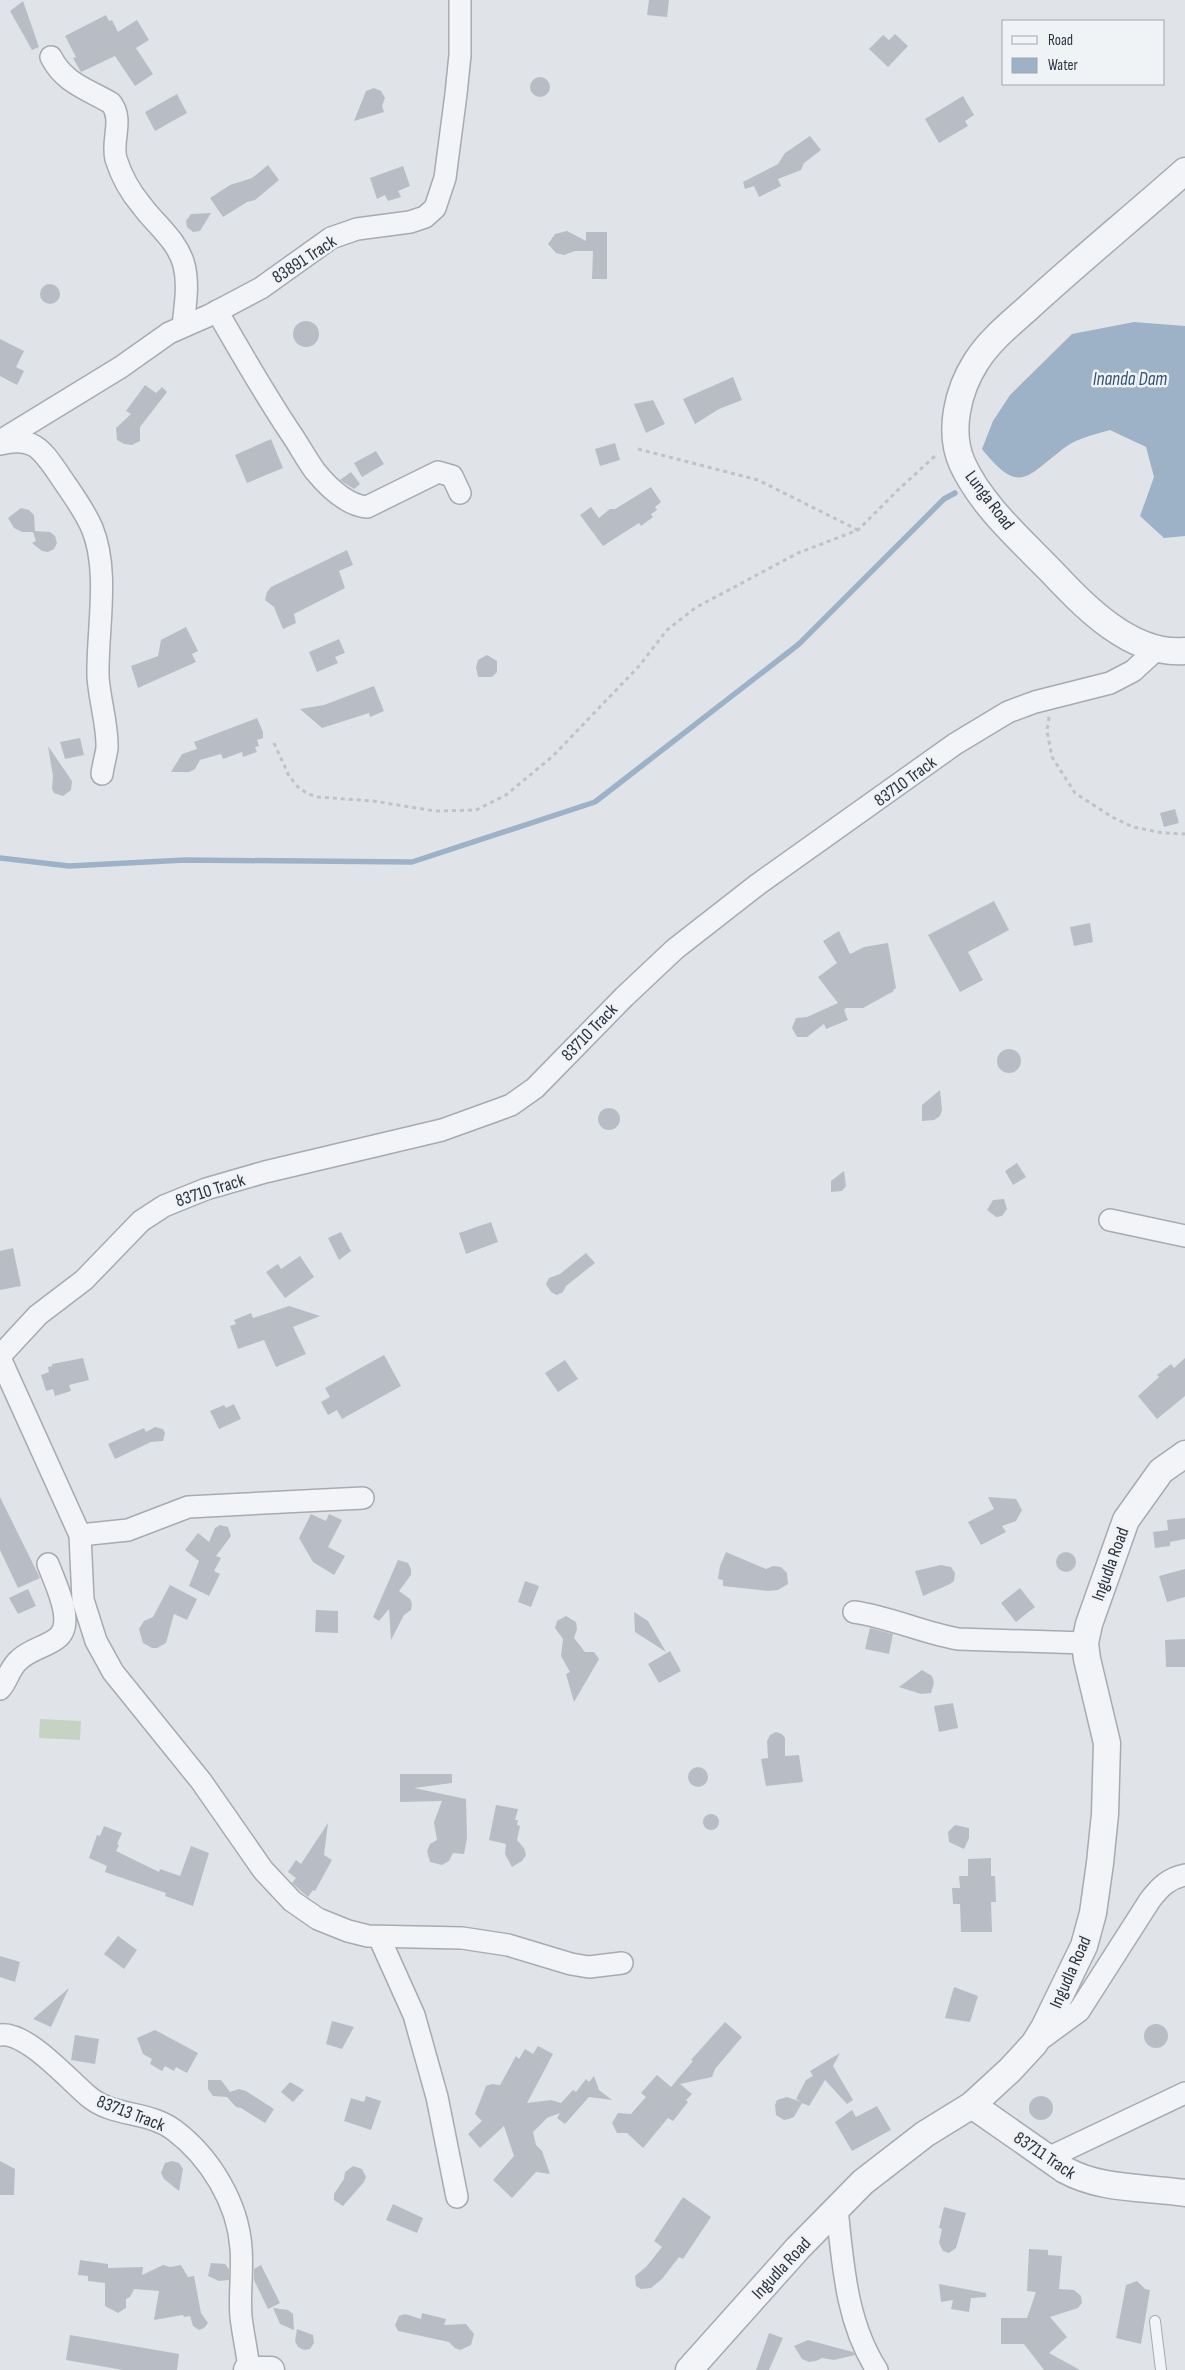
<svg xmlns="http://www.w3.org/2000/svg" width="1185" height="2370" font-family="'Sofia Sans Condensed',sans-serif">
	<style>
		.green { fill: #c6d2c2 }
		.water { fill: #9db2c7 }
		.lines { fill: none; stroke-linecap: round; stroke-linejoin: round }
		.stream { stroke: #9db2c7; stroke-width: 5.5 }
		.building { fill: #b8bdc5 }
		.service-casing { stroke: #a6abb2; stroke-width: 12 }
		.minor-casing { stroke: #a6abb2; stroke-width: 24 }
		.tertiary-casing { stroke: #a6abb2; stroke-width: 29 }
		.path { stroke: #bfc2c7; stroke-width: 3; stroke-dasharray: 4 4; stroke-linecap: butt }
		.service { stroke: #f3f4f7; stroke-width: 10 }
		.minor { stroke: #f3f4f7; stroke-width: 21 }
		.tertiary { stroke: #f3f4f7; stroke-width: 26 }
		.labels { text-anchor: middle; stroke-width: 5; stroke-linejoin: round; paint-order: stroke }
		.street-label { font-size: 18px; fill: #2a323f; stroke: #f0f3f6 }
		.water-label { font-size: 19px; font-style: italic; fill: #365271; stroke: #f0f3f6 }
	</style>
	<rect width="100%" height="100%" fill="#e0e4e8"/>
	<polygon class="green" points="40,1719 81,1721 80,1740 39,1738"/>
	<path class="water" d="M1134 322 1185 326V536L1164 538 1140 516 1154 477 1146 447 1110 430C1097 434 1078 438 1067 446 1027 475 1021 498 982 449L993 421 1010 395 1072 334Z"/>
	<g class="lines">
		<polyline class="stream" points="0,858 69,866 185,860 412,862 595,802 799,644 944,499 955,493"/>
	</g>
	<g class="building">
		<polygon points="649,0 669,0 667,17 647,15"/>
		<polygon points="23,1 39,47 32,50 10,11"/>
		<polygon points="106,15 109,21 112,20 118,32 137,20 149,40 136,48 153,74 135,86 115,56 81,72 73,58 76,57 65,36"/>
		<polygon points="895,34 908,46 888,67 869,49 883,35 889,40"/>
		<circle cx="540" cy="87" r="10"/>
		<polygon points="374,88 381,91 385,98 382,106 384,112 354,121 366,91"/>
		<polygon points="177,94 187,113 155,131 145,112"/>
		<polygon points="963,96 974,115 965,121 968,126 939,143 925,119"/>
		<polygon points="810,136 821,150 804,163 801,170 778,179 781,186 759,197 754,186 745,189 743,182 778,164 785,153"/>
		<polygon points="268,165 279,180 255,200 247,202 223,217 210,198 230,185 252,178"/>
		<polygon points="403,166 410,186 398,191 401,197 388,201 385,195 377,199 370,178"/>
		<polygon points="211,213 200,231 193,232 187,227 186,221 191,214"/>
		<polygon points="567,231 586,241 586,232 607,232 607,279 592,279 593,251 575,251 564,255 556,253 548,244 555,234"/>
		<circle cx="50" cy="294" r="10"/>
		<circle cx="306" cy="334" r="13"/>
		<polygon points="0,339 24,351 16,367 24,371 17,385 0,376"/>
		<polygon points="733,377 742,400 719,409 695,424 683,399"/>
		<polygon points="145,385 156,393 162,387 167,392 140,427 140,441 132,445 124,444 117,440 116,428 131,414 126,411"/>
		<polygon points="653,400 665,424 646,433 634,404"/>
		<polygon points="271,439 283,468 247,483 235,455"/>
		<polygon points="615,443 620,460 600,466 595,449"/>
		<polygon points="376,451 384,464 362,477 354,463"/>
		<polygon points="351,472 360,484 354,489 340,480"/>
		<polygon points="651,487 661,502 655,507 657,510 651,514 653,517 641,526 639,523 603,546 580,515 591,507 599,518 610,509 615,509"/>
		<polygon points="21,508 29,510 34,515 35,531 50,532 55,536 57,543 54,549 48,552 42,551 32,543 36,541 33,532 22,532 14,528 8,518"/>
		<polygon points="347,550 353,565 339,571 345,588 294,614 296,623 283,629 274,607 265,600 267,592 271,587"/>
		<polygon points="186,627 198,651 192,654 196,662 138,688 131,666 158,656 161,640"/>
		<polygon points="339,639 345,653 335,657 338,663 317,672 309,652"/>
		<polygon points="487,655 497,661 497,672 492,677 478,677 476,667 478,660"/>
		<polygon points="374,686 384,711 370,717 369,713 322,728 300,709 324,705"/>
		<polygon points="257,718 263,732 263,738 257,740 259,746 255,747 257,752 243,757 242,752 223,759 221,754 200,760 195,769 189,772 171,772 182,754 197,749 194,742"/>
		<polygon points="80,738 84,755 65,759 60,742"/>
		<polygon points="48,746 72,781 71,790 63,796 54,793 52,789 53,776"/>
		<polygon points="1175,809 1179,823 1164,827 1160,813"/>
		<polygon points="994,901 1009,930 968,952 983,980 960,992 928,935"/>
		<polygon points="1090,923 1093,942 1074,946 1070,927"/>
		<polygon points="839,931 850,954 864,947 888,943 896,988 893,990 894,991 863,1008 846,1008 844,1010 848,1020 826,1029 824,1024 807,1037 797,1037 792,1028 796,1018 807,1017 838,1003 818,977 837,963 823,941"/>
		<circle cx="1009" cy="1061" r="12"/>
		<polygon points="940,1090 942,1110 940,1116 934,1120 922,1121 922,1105"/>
		<circle cx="609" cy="1119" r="11"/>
		<polygon points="1017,1163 1026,1177 1013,1185 1005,1171"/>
		<polygon points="844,1171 846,1186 842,1191 831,1192 831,1181"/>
		<polygon points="1004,1199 1007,1209 1002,1216 996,1217 987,1210 993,1200"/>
		<polygon points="491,1222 498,1242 466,1254 459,1233"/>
		<polygon points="341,1232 351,1251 339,1260 328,1238"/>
		<polygon points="13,1248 21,1286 0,1290 0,1251"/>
		<polygon points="586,1253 595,1263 566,1286 563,1292 557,1295 551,1292 546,1284 549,1278 560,1274"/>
		<polygon points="300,1256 314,1277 285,1298 266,1272 278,1264 281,1269"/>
		<polygon points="289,1306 320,1316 293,1327 306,1354 276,1367 264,1340 238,1349 230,1326 236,1324 234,1320 251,1313 253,1318"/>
		<polygon points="384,1355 401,1386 342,1419 337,1410 328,1415 321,1402 330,1397 325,1388"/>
		<polygon points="83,1358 89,1380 69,1385 71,1391 55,1396 53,1389 46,1391 41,1375 49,1372 48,1367 52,1366 52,1364"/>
		<polygon points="1185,1358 1185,1396 1157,1419 1138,1396 1159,1377 1157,1375 1171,1364 1174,1368"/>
		<polygon points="565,1360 578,1379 558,1392 545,1373"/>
		<polygon points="234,1404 241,1419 219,1429 210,1411 224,1405 226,1408"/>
		<polygon points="155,1427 163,1429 165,1433 163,1441 151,1442 115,1459 108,1444 144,1428 146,1432"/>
		<polygon points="0,1497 40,1578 18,1588 0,1550"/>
		<polygon points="988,1497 1016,1499 1022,1510 1016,1521 1002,1526 1006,1532 981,1545 968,1522 994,1509"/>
		<polygon points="311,1514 326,1521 329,1514 342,1520 328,1547 345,1556 334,1575 313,1562 299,1538"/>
		<polygon points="1185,1518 1185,1539 1170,1542 1170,1546 1155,1548 1153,1532 1168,1530 1167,1520"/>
		<polygon points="220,1525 228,1527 231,1536 216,1556 221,1558 214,1571 220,1574 209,1596 189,1586 199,1561 185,1550 198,1533 209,1542 215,1528"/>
		<circle cx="1066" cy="1562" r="10"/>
		<polygon points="726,1552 766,1569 773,1566 781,1567 787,1573 788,1584 778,1590 768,1591 723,1586 723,1580 718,1579 720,1566"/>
		<polygon points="398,1560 408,1563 411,1569 411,1575 399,1591 410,1599 412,1604 411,1610 404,1615 391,1640 389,1609 379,1621 373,1617"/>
		<polygon points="941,1565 951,1567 955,1573 954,1581 950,1584 923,1596 915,1571"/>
		<polygon points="1185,1569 1185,1597 1167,1602 1159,1576"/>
		<polygon points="525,1581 539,1586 531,1607 518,1602"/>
		<polygon points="170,1585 197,1599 187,1620 174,1614 166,1643 157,1648 152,1648 143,1643 139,1629 144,1621 153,1617"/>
		<polygon points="1020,1588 1035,1607 1016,1622 1001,1603"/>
		<polygon points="28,1589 36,1606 18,1614 9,1598"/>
		<polygon points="316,1610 338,1611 338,1633 315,1632"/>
		<polygon points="634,1612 648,1621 666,1652 635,1632"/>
		<polygon points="566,1616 576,1622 577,1629 574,1638 585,1652 594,1652 599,1659 574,1702 566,1674 570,1672 561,1656 563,1639 555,1628 557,1621"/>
		<polygon points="870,1628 893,1634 889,1654 865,1649"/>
		<polygon points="1185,1639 1185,1667 1166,1667 1165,1640"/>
		<polygon points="670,1651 681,1671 659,1683 648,1664"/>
		<polygon points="922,1670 932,1676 934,1683 931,1693 921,1694 899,1687"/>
		<polygon points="953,1703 958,1728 939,1732 934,1706"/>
		<polygon points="776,1732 782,1734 785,1738 785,1756 799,1755 803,1782 766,1786 761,1759 768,1758 767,1741 770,1735"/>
		<circle cx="698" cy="1777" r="10"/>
		<polygon points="400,1774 452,1774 452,1783 414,1788 466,1799 467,1838 464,1854 453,1853 449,1861 442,1865 430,1862 427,1851 430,1844 437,1840 434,1822 442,1801 400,1802"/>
		<polygon points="496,1805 518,1809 515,1820 518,1820 517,1825 520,1826 517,1840 524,1848 526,1855 522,1861 512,1867 505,1854 506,1844 489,1840"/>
		<circle cx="711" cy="1822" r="8"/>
		<polygon points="328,1823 324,1855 332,1860 315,1891 313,1890 308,1897 292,1883 296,1878 288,1872 296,1860 301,1864"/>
		<polygon points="955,1825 969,1828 969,1838 964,1849 949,1842 948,1832"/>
		<polygon points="104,1826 122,1833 117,1844 119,1845 116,1851 159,1872 160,1869 180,1876 191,1846 209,1853 193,1906 165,1896 166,1893 105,1872 107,1866 89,1858 97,1835 100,1836"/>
		<polygon points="991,1858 991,1876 995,1876 996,1902 991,1902 992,1932 961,1932 960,1904 953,1904 952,1888 960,1888 959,1876 968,1876 968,1859"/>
		<polygon points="118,1936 137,1950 124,1969 104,1954"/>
		<polygon points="0,1956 20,1962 15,1982 0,1977"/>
		<polygon points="954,1987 978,1996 970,2022 945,2018"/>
		<polygon points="69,1988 51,2027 33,2019"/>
		<polygon points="332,2021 354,2027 342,2049 326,2044"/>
		<polygon points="725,2022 742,2037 715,2069 712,2077 680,2084 692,2094 686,2100 688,2102 673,2121 668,2118 643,2148 627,2133 617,2133 612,2123 618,2113 631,2114 646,2097 641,2093 657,2075 671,2087 693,2061 691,2060"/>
		<circle cx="1156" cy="2036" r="12"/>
		<polygon points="155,2030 198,2053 187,2073 176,2067 174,2071 165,2066 162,2071 150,2064 152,2059 143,2054 137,2038"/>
		<polygon points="75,2035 99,2039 95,2064 71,2060"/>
		<polygon points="538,2046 553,2054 527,2103 551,2100 561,2103 573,2090 576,2092 586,2079 589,2082 594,2076 599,2090 612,2100 589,2097 565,2124 557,2118 560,2113 547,2118 533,2132 536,2145 542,2151 550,2174 536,2172 512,2198 493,2180 514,2156 504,2126 480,2148 468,2134 482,2121 475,2114 486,2086 492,2084 500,2085 516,2056 519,2059 525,2049 533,2054"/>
		<polygon points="840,2053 833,2066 853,2100 847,2104 825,2080 809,2106 802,2103 794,2117 789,2119 784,2120 776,2115 775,2105 777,2100 787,2097 801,2102 796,2099 806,2080 813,2076 810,2071"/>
		<polygon points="208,2080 221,2080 230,2092 239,2089 246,2091 274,2109 265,2123 241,2108 236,2107 227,2097 213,2096 208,2089"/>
		<polygon points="290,2082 304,2090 293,2102 281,2092"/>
		<polygon points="366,2096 381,2101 371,2130 344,2121 351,2098 364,2102"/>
		<circle cx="1041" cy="2108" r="12"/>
		<polygon points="877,2106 891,2130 852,2151 835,2122 852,2110 856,2117"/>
		<polygon points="0,2161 15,2169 14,2195 0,2195"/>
		<polygon points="172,2161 179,2163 183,2169 179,2191 164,2179 161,2173 165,2163"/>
		<polygon points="353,2166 362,2169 366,2177 364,2182 343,2206 334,2200 334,2194 344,2179 345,2172"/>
		<polygon points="683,2197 711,2217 683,2259 679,2257 662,2279 651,2288 641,2289 636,2286 635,2276 646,2267 662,2247 654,2241"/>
		<polygon points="393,2204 423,2218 417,2233 386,2220"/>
		<polygon points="944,2207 966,2213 956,2248 949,2253 943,2251 939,2243 942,2229 939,2228"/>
		<polygon points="1029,2249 1048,2250 1048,2255 1062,2256 1059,2289 1074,2290 1081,2296 1082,2303 1078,2308 1050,2317 1067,2337 1049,2353 1080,2370 1044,2370 1024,2344 1001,2344 1001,2318 1027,2318 1036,2292 1027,2291"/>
		<polygon points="80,2260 108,2264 108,2268 143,2267 142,2275 163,2265 170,2267 181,2265 188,2277 194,2276 201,2313 208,2323 204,2328 199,2330 193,2326 190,2316 184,2317 183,2315 154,2320 159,2291 134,2289 130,2297 126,2299 126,2308 118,2313 105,2306 105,2283 88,2281 88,2276 78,2275"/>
		<polygon points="211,2263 225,2264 229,2269 229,2280 219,2281 208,2276"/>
		<polygon points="261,2265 280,2303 268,2309 254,2280 254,2269"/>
		<polygon points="1137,2281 1145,2289 1150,2290 1141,2344 1116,2338 1126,2285"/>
		<polygon points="939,2284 986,2293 986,2297 971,2298 969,2312 951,2309 953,2300 941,2302"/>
		<polygon points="273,2308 288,2310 293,2314 294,2330 280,2324"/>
		<polygon points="422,2313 446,2319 444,2325 466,2324 474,2334 471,2345 460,2350 455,2348 449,2342 398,2331 395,2325 399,2316 405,2314 421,2319"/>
		<polygon points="297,2329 313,2335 314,2343 310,2349 304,2350 298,2347 295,2341"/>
		<polygon points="769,2333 783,2338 769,2370 756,2370"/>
		<polygon points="70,2335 179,2354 177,2370 123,2370 66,2360"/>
		<polygon points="808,2340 853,2352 855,2355 834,2360 822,2358 816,2361 809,2362 802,2359 794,2346"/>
	</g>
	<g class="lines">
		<g class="service-casing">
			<polyline id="service" points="1155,2321 1161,2370"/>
		</g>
		<g class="minor-casing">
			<g id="minor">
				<path d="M51 57C64 83 87 89 111 103 124 119 111 141 116 159 121 175 131 193 142 206 156 225 178 241 184 265 189 285 185 306 183 326"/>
				<path d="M217 311C241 353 265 395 292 435 300 447 307 460 315 471 328 487 346 505 367 507L438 472 452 476 460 493"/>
				<polyline points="0,441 121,367 169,333 210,315 261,288 331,238 357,229 410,222 425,217 435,208 445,178 456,94 460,55 460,0"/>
				<path d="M0 444C32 436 41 448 58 473 70 491 84 509 92 528 110 571 97 630 98 676 99 698 108 726 107 748 106 756 103 765 102 774"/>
				<polyline points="1110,1220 1185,1236"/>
				<polyline points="0,1356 38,1315 84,1280 141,1221 164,1206 206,1189 265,1172 442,1130 511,1105 535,1088 624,997 675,949 757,885 955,744 1008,712 1035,702 1110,683 1133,671 1157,649"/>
				<polyline points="0,1358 80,1535 83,1600 96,1641 113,1672 201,1781 263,1870 292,1901 318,1919 348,1931 368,1936 462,1938 508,1945 571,1964 589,1967 622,1963"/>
				<polyline points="80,1535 128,1530 188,1507 363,1498"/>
				<path d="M854 1612C890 1617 923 1633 958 1639L1085 1643"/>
				<path d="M0 1689C8 1680 10 1667 19 1660 29 1650 45 1647 56 1639 77 1625 55 1583 48 1564"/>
				<polyline points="379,1937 414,2015 437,2097 457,2197"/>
				<path d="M0 2035C26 2031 68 2079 88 2096 114 2118 147 2110 174 2130 210 2157 238 2203 241 2248 243 2271 239 2294 241 2317 243 2334 247 2351 249 2369"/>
				<path d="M1038 2041 1079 2011 1150 1900C1160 1887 1169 1878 1185 1875"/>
				<polyline points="1048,2158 1185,2093"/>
				<path d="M837 2209C843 2264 846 2322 877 2370"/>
			</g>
		</g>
		<g class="tertiary-casing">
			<g id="tertiary">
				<path d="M1185 171C1133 217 1079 261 1028 308 1010 324 989 341 976 362 958 390 948 431 962 463 981 505 1019 538 1050 570 1084 606 1131 656 1185 651"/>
				<path d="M972 2105 1065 2170C1101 2190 1145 2187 1185 2193"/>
				<polyline points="247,2370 271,2370"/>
				<polyline points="689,2370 798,2248 863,2182 925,2134 972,2105 1010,2070 1034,2044 1044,2028 1084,1946 1093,1913 1100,1863 1105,1814 1107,1743 1087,1659 1085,1643 1089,1624 1126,1520 1161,1471 1185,1454"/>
			</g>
		</g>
		<g class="path">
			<polyline points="638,449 758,480 858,530"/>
			<polyline points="1049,717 1047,731 1052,757 1075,793 1112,817 1133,827 1163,833 1185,834"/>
			<polyline points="274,743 289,776 298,787 308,794 318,797 373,801 435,811 476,810 506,795 553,756 640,665 667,630 695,608 798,553 858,530 899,489 936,455"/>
		</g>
		<use href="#service" class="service"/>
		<use href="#minor" class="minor"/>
		<use href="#tertiary" class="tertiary"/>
	</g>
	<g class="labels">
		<g class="street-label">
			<text transform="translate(304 259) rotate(-33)" y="6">83891 Track</text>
			<text transform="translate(990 500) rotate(53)" y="6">Lunga Road</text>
			<text transform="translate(905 781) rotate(-36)" y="6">83710 Track</text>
			<text transform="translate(589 1032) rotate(-46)" y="6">83710 Track</text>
			<text transform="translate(210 1190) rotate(-18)" y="6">83710 Track</text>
			<text transform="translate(1110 1564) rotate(-70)" y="6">Ingudla Road</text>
			<text transform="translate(1070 1972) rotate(-66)" y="6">Ingudla Road</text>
			<text transform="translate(131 2113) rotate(21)" y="6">83713 Track</text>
			<text transform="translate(1045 2155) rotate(34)" y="6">83711 Track</text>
			<text transform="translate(781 2268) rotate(-47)" y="6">Ingudla Road</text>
		</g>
		<g class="water-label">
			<text x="1130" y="385">Inanda Dam</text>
		</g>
	</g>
	<rect x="1002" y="20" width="162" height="65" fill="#f0f3f6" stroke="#a1a6ad"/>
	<rect x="1012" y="36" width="25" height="8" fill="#f3f4f7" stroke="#a1a6ad"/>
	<text x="1048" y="45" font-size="15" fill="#2a323f">Road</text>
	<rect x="1012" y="58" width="25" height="15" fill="#9db2c7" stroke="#a1a6ad"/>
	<text x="1048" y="70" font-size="15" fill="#2a323f">Water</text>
</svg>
